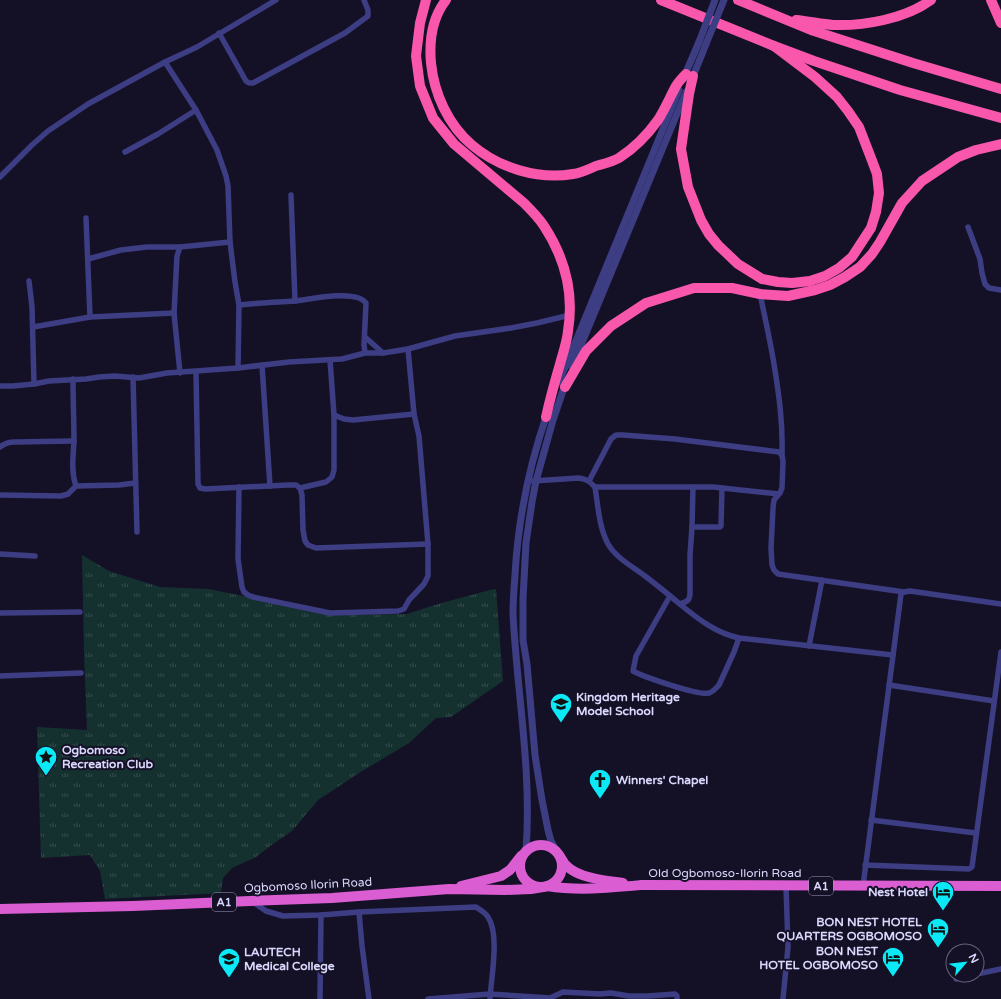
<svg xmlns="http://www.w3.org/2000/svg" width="1001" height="999" font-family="'Varela Round',sans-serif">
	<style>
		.grass { fill: url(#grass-tufts) }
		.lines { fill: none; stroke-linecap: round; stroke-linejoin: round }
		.minor { stroke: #3d3d84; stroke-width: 5.5 }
		.tertiary { stroke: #3d3d84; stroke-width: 7 }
		.trunk { stroke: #da5dd2; stroke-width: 10 }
		.motorway { stroke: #f957ab; stroke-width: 10 }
		.tertiary-bridge { stroke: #3d3d84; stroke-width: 7 }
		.labels { text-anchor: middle; stroke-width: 4; stroke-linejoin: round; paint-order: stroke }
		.shield { fill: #141127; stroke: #9f9cbe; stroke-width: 1 }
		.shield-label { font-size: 11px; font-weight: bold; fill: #dbd8fe }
		.poi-label { font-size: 12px; font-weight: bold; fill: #dbd8fe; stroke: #141127; text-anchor: start }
		.street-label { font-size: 12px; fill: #dbd8fe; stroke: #141127 }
	</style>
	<defs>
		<pattern id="grass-tufts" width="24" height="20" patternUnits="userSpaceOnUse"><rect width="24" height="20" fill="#14312f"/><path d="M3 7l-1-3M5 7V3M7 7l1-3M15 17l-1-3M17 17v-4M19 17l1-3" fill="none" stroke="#364e4e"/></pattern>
	</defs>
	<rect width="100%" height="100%" fill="#141127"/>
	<polygon class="grass" points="82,555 109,571 160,587 208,589 338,615 407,614 438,604 490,590 496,589 503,681 451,717 436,718 409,743 359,773 318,800 292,831 273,844 256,857 232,868 223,878 221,893 105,899 100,871 90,855 41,858 37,727 87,730 84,653"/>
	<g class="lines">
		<g class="minor">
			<polyline points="219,33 246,81 249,83 253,83 345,33 368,16 368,10 364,0"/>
			<polyline points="165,62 196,110 217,150 226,176 228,186 230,242 235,282 239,305 238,368"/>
			<polyline points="125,152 158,134 196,110"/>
			<polyline points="0,177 32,145 48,131 88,104 165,62 197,47 276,0"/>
			<polyline points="291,195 295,301"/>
			<polyline points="86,218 90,317"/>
			<polyline points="968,227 980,259 982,273 985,284 989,288 1001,290"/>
			<polyline points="88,259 121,250 147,247 180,247"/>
			<polyline points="29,281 32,307 34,384"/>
			<path d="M760 294C765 317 770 340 774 364 779 395 783 423 782 455"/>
			<path d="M239 305C258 303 276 302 295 301 313 299 342 292 359 298 362 299 364 301 366 303L364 345 365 353"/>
			<polyline points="33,327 90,317 174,313"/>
			<polyline points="365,337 383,353"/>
			<polyline points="262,365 270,486"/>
			<polyline points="196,372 198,484 200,488 205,489 288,485 296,485 300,488 326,482 332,477 334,470 334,415 330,360"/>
			<polyline points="180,373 174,313 177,256 180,247 230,242"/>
			<polyline points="133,377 137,532"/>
			<polyline points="0,386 13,386 34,384 49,381 86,379 99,377 115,376 139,378 167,373 238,368 289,362 342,359 365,353 383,353 408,349 455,336 511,328 537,323 570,315"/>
			<polyline points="334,415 344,419 353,420 414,414"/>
			<path d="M0 447C5 443 9 442 15 442L74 441"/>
			<path d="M533 481 579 478C587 479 590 482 595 487H713L779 494 774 500 773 508 771 548 772 565 774 570 778 574 904 592 910 591 1001 604"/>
			<polyline points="589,481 611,439 616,435 623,435 675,439 779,452 782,455 783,462 782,488 780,493 779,494"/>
			<polyline points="76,486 119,485 135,483"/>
			<polyline points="239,487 238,559 242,587 244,592 248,595 253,597 330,613 398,611 404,609 409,600 424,584 428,576 428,544 419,436 414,414 408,349"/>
			<path d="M595 487C598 506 599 527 608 544 616 558 632 566 645 576 657 585 669 595 681 605 698 619 716 633 739 638L893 655"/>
			<polyline points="300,488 302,495 303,530 305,541 308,545 316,548 428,544"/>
			<path d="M0 495 61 496 68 494 76 486C71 472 73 457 74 442 74 421 73 400 73 379"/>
			<polyline points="692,527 720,527 721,526 722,488"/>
			<polyline points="0,554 35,556"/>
			<path d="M670 596 636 656 633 671C644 677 699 696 709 693 713 692 716 688 719 685L734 652 739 638"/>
			<path d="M680 604C687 601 689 602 690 594V555L692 527 693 487"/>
			<polyline points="0,613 80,612"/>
			<polyline points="809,646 822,580"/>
			<polyline points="0,676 81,673"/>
			<polyline points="889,685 994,701"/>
			<polyline points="871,820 976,833"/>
			<polyline points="865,865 969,869 972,867 1001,652"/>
			<polyline points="863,886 901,594 904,592"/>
			<path d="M253 902 266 911 283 916 321 915 359 912 476 907C480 910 485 912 488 917 500 935 491 978 490 999"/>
			<polyline points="359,912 362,946 369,999"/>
			<polyline points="977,974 1001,969"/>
			<polyline points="956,979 974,975"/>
			<polyline points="320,999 321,915"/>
			<polyline points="428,999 490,994 550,998 563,992 600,994 611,993 629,996 648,996 675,994 677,996 677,999"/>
			<polyline points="783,999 788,947 786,886"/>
		</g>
		<g class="tertiary">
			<polyline points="684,77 699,42"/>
			<polyline points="692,79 706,44"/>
			<polyline points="572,367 686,92"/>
			<polyline points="559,382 679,90"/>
			<path d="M526 850C532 771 517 693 513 614 513 601 514 588 515 575 518 520 529 466 547 414"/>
			<polyline points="558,853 551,841 548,830 542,800 535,755 527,664 523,640 523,599 526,543 532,502 536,481 553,420 566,382"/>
		</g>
		<g class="trunk">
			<circle cx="541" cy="866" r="21"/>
			<path d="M561 858C570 878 603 880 623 883"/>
			<polyline points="461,886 501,876 510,870 521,856"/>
			<path d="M547 886C578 891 609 888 641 885L1001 886"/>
			<polyline points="0,909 133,906 250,901 332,898 449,889 505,890 531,889 543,887"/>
		</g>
		<g class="motorway">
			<path d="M426 0 420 23 416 56 420 86 433 118 454 144 524 203C531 210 539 218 544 226 565 258 574 294 568 331 567 342 563 353 560 364 555 381 550 399 546 417"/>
			<path d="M446 0C432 18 429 41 431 63 434 93 448 125 472 145 499 168 538 180 573 174 581 173 589 169 596 166 603 164 612 162 619 158 633 149 648 134 658 120 665 109 670 97 676 86 679 81 683 77 686 74"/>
			<polyline points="661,0 774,46 814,61 900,90 1001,118"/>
			<polyline points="738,0 811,30 913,63 1001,89"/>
			<polyline points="991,0 1001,23"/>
			<path d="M796 20C808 21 821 24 833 25 864 26 905 19 931 0"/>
			<polyline points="693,76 689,94 681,149 688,187 701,220 709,234 718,245 738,264 762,279 778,282 792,283 810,281 825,276 839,268 852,257 871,228 876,212 879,193 877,174 871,158 859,127 848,111 837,97 815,77 774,46"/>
			<polyline points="565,387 586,351 611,326 646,303 694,288 732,288 760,294 788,296 815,290 830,285 845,277 860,267 872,254 880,242 902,203 922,181 958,157 976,150 1001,144"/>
		</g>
		<g class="tertiary-bridge">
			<polyline points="699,42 715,0"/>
			<polyline points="706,44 724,0"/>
		</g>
	</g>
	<defs>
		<g id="school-pin" transform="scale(1.15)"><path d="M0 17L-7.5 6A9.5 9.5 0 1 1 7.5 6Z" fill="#0be8f6" stroke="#141127"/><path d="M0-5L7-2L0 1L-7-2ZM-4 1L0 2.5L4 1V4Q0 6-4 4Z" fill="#111"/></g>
		<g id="sight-pin" transform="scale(1.15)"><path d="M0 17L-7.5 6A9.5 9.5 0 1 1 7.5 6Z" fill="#0be8f6" stroke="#141127"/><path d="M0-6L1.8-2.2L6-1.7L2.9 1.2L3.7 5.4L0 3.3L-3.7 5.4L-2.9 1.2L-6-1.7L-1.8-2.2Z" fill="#111"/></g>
		<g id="church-pin" transform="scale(1.15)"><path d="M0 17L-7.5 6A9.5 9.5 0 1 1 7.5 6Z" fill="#0be8f6" stroke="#141127"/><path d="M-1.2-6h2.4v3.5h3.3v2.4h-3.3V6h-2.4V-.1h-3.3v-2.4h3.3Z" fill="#111"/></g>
		<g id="hotel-pin" transform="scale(1.15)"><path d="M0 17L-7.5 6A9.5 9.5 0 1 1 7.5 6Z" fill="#0be8f6" stroke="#141127"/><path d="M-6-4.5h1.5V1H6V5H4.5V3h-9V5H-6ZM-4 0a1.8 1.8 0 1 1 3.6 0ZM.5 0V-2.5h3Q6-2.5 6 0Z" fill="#111"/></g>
		<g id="university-pin" transform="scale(1.15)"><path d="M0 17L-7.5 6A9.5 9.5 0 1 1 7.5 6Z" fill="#0be8f6" stroke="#141127"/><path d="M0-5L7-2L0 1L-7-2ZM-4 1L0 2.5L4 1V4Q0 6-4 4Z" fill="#111"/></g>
	</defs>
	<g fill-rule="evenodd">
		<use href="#school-pin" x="561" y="704"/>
		<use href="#sight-pin" x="46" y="757"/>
		<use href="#church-pin" x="600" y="780"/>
		<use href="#hotel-pin" x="943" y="892"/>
		<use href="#hotel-pin" x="938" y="929"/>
		<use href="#hotel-pin" x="893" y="958"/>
		<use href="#university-pin" x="229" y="959"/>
	</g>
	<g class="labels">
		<g class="shield">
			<rect x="809" y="877" width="24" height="18" rx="3"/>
			<rect x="212" y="893" width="24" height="18" rx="3"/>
		</g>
		<g class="shield-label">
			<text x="821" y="890">A1</text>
			<text x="224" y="906">A1</text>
		</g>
		<g class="poi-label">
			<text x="576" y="701">Kingdom Heritage<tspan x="576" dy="14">Model School</tspan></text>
			<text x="62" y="754">Ogbomoso<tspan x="62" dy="14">Recreation Club</tspan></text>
			<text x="616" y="784">Winners' Chapel</text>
			<text x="928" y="896" text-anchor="end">Nest Hotel</text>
			<text x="922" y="926" text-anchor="end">BON NEST HOTEL<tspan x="922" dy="14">QUARTERS OGBOMOSO</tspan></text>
			<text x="878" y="955" text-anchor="end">BON NEST<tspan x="878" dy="14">HOTEL OGBOMOSO</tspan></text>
			<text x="244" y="956">LAUTECH<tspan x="244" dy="14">Medical College</tspan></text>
		</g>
		<g class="street-label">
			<text x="725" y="877">Old Ogbomoso-Ilorin Road</text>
			<text transform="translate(308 885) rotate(-3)" y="4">Ogbomoso Ilorin Road</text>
		</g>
	</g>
	<g transform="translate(965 963) rotate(62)"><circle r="19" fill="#141127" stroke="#64617d"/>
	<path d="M0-3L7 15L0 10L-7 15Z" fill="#0be8f6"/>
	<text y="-6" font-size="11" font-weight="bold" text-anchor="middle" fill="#dbd8fe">N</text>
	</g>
</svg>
